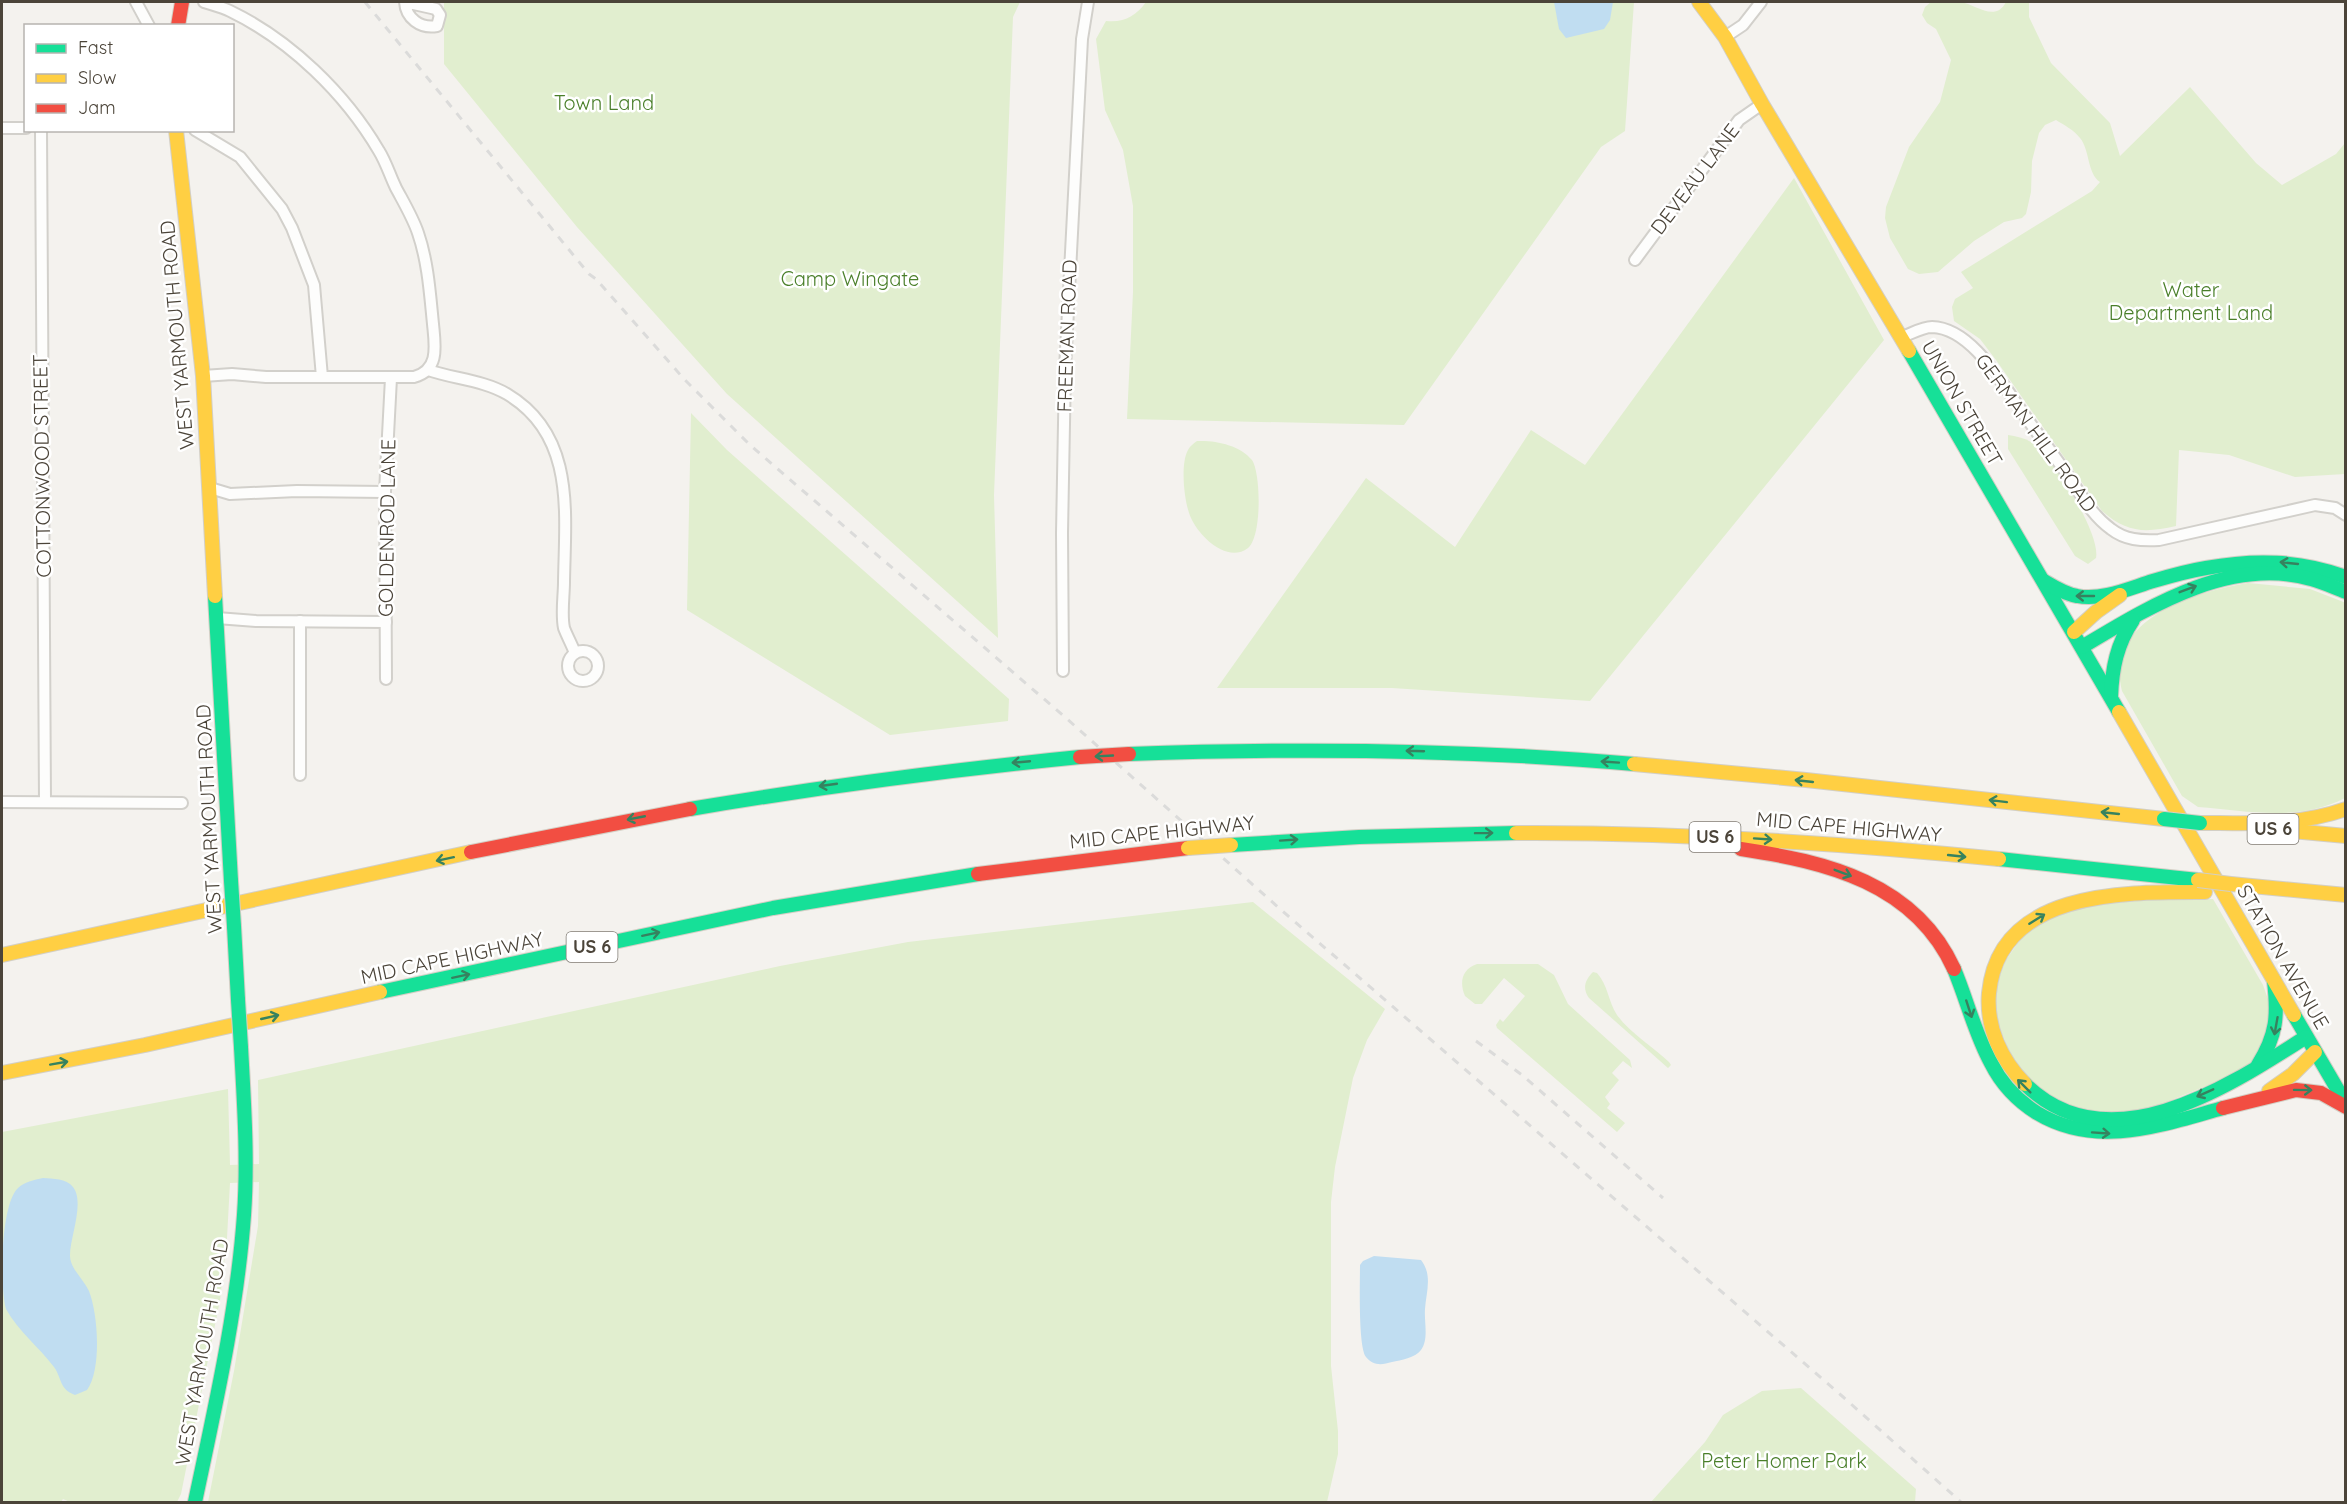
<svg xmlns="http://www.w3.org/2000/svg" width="2347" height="1504" font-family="Quicksand,sans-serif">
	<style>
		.green { fill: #e1eecf }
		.water { fill: #c0ddf1 }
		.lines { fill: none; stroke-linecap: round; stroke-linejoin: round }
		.street-casing { stroke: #d2d0cb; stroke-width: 14 }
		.fast-casing { stroke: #d3cfc5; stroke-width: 16 }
		.slow-casing { stroke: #d3cfc5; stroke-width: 16 }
		.jam-casing { stroke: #d3cfc5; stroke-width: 16 }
		.street { stroke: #fdfdfc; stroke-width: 10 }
		.fast { stroke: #16e098; stroke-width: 14 }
		.slow { stroke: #ffcf43; stroke-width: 14 }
		.jam { stroke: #f24e42; stroke-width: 14 }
		.rail { stroke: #dbdbda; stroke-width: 3; stroke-dasharray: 8 8; stroke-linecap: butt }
		.fast-bridge-casing { stroke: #d3cfc5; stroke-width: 16; stroke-linecap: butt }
		.slow-bridge-casing { stroke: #d3cfc5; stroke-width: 16; stroke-linecap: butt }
		.jam-bridge-casing { stroke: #d3cfc5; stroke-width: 16; stroke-linecap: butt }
		.fast-bridge { stroke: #16e098; stroke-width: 14 }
		.slow-bridge { stroke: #ffcf43; stroke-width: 14 }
		.jam-bridge { stroke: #f24e42; stroke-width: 14 }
		.oneway { stroke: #36825f }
		.labels { text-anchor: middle; stroke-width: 5; stroke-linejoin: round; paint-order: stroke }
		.shield { fill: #fff; stroke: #817c74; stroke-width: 1.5 }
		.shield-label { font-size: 18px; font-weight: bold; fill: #4b4439 }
		.park-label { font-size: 20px; fill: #4a7f2a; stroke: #fff }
		.street-label { font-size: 20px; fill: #4b4439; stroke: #fff }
	</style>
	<rect width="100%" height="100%" fill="#f4f2ee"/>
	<g class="green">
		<polygon points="444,2 1020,2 1013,17 994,495 998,638 727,394 577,227 444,64"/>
		<path d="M1146 2H1634L1625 131 1601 147 1404 425 1127 419 1133 292V206L1123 150 1105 110 1096 39 1106 21C1124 23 1136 16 1146 2Z"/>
		<path d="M1931 2C1940 1 1951 0 1960 2 1976 4 1995 23 2006 2H2029V17L2051 63 2110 123 2120 156 2190 87 2256 163 2282 185 2336 154 2345 143V474L2295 477 2229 455 2179 450 2176 526C2145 533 2127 533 2102 511L1996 360 1980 339 1954 321 1952 307 1955 299 1973 288 1961 272 2092 191 2100 182C2087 173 2090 150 2080 138 2074 130 2064 125 2056 120L2045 125 2039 133 2032 161 2031 192 2026 214 2022 218 2004 222 1974 241 1938 272 1919 274 1908 269 1890 238 1885 218 1886 207 1909 147 1940 102 1951 60 1936 29 1927 23 1922 15 1925 7Z"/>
		<polygon points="1794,178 1884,340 1590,701 1392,688 1217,688 1366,478 1455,547 1531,430 1585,465"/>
		<polygon points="691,413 727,450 1009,699 1008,721 890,735 687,610"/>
		<path d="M2008 435C2016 436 2024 438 2031 442 2052 455 2101 534 2096 558L2088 564 2075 556 2008 449Z"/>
		<path d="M1197 441C1215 440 1240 445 1252 460 1261 473 1262 537 1248 548 1227 564 1199 536 1191 518 1184 503 1180 464 1188 450 1190 446 1193 444 1197 441Z"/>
		<path d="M2248 583 2310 589 2346 603 2345 798C2298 822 2249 811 2198 807L2182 796 2122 691C2104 619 2194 592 2248 583Z"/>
		<polygon points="2213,899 2263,985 2270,1005 2271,1022 2253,1061 2233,1075 2157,1106 2116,1115 2058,1104 2016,1068 1995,1016 1996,985 2006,960 2022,937 2042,921 2075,908 2140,900"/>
		<polygon points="1253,902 1385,1009 1367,1040 1353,1078 1335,1167 1331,1202 1331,1366 1338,1431 1338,1454 1327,1502 208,1502 234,1371 258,1226 259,1182 230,1183 227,1238 220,1300 181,1494 177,1502 70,1502 63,1499 61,1502 2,1502 2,1132 228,1089 230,1165 259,1164 258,1080 780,966 908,942"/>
		<path d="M1477 964H1538L1554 975 1568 1004 1630 1060 1632 1068 1623 1061 1612 1073 1619 1080 1605 1097 1610 1104 1607 1108 1625 1123 1617 1132 1497 1028 1496 1025 1500 1019 1503 1022 1525 996 1504 978 1482 1004H1475L1465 996C1459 982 1462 969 1477 964Z"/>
		<path d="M1593 972 1597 973C1608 985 1608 1001 1617 1015 1630 1033 1653 1047 1669 1062L1671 1065 1668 1068 1589 998C1582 988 1585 980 1593 972Z"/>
		<polygon points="1801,1388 1916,1489 1915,1502 1651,1502 1705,1442 1723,1415 1762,1391"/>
	</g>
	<g class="water">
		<polygon points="1554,2 1613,2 1610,20 1604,29 1566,38 1559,29"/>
		<path d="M43 1178C53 1179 66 1178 73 1187 85 1202 70 1237 70 1255 70 1269 83 1278 89 1291 98 1314 102 1369 87 1390L75 1395C59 1389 62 1378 54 1367 39 1347 18 1331 6 1309 0 1289 0 1205 18 1188 24 1182 34 1180 43 1178Z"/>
		<path d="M1374 1256 1421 1260C1433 1275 1426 1293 1425 1309 1424 1322 1429 1339 1421 1350 1415 1358 1401 1360 1392 1362 1382 1365 1373 1366 1366 1357 1358 1347 1360 1281 1360 1265L1363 1261Z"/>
	</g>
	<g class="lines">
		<g class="street-casing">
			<g id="street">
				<polyline points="136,2 149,26"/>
				<path d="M405 2C406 18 420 29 437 26L440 15 436 9 405 2"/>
				<polyline points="1725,37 1743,25 1761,2"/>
				<polyline points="2,128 26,128"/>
				<polyline points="41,130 45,802"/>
				<polyline points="195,130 240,157 282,209 292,228 314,285 322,377"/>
				<polyline points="1635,260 1739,120 1762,104"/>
				<path d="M1902 337C1911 334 1922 327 1932 327 1974 328 2006 391 2028 420 2042 440 2057 459 2071 480 2083 498 2093 516 2111 529 2125 540 2141 541 2159 540L2315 505 2335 508 2346 515"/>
				<path d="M428 370C454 379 483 380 507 394 576 435 565 513 564 582 564 596 561 614 564 628 567 636 572 645 575 653"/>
				<path d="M203 376 232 374 266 377H414C440 370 435 345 433 324 430 294 428 262 418 233 413 218 404 203 396 188 390 176 386 162 379 151 345 93 290 40 230 11 222 7 213 5 204 2"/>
				<polyline points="210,488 230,494 297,491 385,492"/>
				<polyline points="217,618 256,621 386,622"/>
				<circle cx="583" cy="666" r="15"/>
				<polyline points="1063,671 1062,533 1065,369 1082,39 1088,2"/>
				<polyline points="386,679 385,492 391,378"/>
				<polyline points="300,775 300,621"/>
				<polyline points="2,802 182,803"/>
			</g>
		</g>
		<g class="fast-casing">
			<g id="fast">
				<polyline points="1909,351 2119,712"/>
				<path d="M2044 581C2054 587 2065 594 2077 596 2102 601 2130 588 2153 581 2170 576 2188 571 2206 568 2255 559 2299 560 2346 577"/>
				<polyline points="215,596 231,881"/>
				<path d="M2082 647C2149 607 2230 556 2311 579 2323 582 2335 588 2346 592"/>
				<path d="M2111 697C2112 668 2117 644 2133 620"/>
				<path d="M1129 754C1298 748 1466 749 1634 764"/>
				<path d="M690 809C820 787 949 770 1080 757"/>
				<polyline points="1231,845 1359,837 1516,833"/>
				<polyline points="1999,859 2198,880"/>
				<polyline points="234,926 238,1000"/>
				<path d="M1954 969C1967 1000 1975 1034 1991 1063 2001 1083 2018 1101 2037 1113 2097 1149 2161 1125 2223 1108"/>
				<polyline points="380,992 773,908 978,874"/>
				<polyline points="2294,1015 2346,1104"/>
				<path d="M2258 1065C2277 1035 2278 1015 2274 981"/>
				<path d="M2025 1084C2108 1166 2228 1087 2306 1037"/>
				<path d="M195 1502C215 1407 237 1312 244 1215 248 1159 244 1103 241 1047"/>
			</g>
		</g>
		<g class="slow-casing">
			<g id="slow">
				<polyline points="1699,2 1725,37 1762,104 1909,351"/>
				<polyline points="176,130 203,376 215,596"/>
				<polyline points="2074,632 2096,612 2120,595"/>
				<polyline points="2119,712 2294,1015"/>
				<polyline points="1634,764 1806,780 2164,819"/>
				<path d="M2200 823C2250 823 2298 826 2346 809"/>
				<polyline points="2282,830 2346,836"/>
				<path d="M1516 833C1678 832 1838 843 1999 859"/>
				<polyline points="2231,884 2346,895"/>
				<polyline points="2,955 471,852"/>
				<polyline points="2,1073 145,1045 380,992"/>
				<path d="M2025 1084C2001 1060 1986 1027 1989 993 1999 889 2127 892 2205 892"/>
				<polyline points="2269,1091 2293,1074 2315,1052"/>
			</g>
		</g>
		<g class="jam-casing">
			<g id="jam">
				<polyline points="178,26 182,2"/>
				<path d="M1741 849C1827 862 1915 883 1954 969"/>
				<polyline points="471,852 690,809"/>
				<polyline points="978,874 1188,848"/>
				<polyline points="2223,1108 2296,1090 2321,1093 2346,1107"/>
			</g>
		</g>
		<use href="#street" class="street"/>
		<use href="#fast" class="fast"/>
		<use href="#slow" class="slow"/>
		<use href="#jam" class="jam"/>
		<g class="rail">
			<polyline points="365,2 589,274 596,279 684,379 750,445 1066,718 1279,908 1842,1396 1961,1502"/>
			<polyline points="1476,1041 1522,1075 1663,1198"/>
		</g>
		<g class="fast-bridge-casing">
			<g id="fast-bridge">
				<polyline points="2164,819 2200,823"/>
				<polyline points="231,881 234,926"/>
				<polyline points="238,1000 241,1047"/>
			</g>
		</g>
		<g class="slow-bridge-casing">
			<g id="slow-bridge">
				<polyline points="1188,848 1231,845"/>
				<polyline points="2198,880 2231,884"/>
			</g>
		</g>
		<g class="jam-bridge-casing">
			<polyline id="jam-bridge" points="1080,757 1129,754"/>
		</g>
		<use href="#fast-bridge" class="fast-bridge"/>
		<use href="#slow-bridge" class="slow-bridge"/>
		<use href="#jam-bridge" class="jam-bridge"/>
	</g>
	<defs><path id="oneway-shaft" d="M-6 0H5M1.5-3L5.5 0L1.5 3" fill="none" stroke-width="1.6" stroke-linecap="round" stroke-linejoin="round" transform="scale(1.5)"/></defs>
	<g class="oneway">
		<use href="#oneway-shaft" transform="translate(2289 563) rotate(-174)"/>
		<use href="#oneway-shaft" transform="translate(2188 589) rotate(-21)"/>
		<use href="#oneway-shaft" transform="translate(2085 596) rotate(180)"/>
		<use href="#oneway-shaft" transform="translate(1415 751) rotate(-178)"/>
		<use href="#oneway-shaft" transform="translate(1104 756) rotate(177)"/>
		<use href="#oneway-shaft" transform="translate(1021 762) rotate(175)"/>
		<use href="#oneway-shaft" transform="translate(1610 762) rotate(-176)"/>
		<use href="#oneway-shaft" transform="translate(1804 781) rotate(-174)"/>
		<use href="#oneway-shaft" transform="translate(828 785) rotate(172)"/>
		<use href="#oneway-shaft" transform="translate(1998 801) rotate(-173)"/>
		<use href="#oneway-shaft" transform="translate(2110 813) rotate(-174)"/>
		<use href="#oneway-shaft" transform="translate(636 818) rotate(169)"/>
		<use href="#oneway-shaft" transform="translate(1484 833) rotate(-1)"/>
		<use href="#oneway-shaft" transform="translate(1763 839) rotate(4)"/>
		<use href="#oneway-shaft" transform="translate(1289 840) rotate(-4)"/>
		<use href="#oneway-shaft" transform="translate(1957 856) rotate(6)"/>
		<use href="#oneway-shaft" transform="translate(445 859) rotate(168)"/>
		<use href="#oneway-shaft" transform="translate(1843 873) rotate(21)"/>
		<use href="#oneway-shaft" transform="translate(2037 919) rotate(-32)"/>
		<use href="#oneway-shaft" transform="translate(651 934) rotate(-12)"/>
		<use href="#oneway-shaft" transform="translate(461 976) rotate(-12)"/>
		<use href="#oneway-shaft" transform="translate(1969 1009) rotate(72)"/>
		<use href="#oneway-shaft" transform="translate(270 1017) rotate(-13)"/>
		<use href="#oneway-shaft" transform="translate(2276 1026) rotate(100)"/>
		<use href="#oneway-shaft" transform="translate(59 1063) rotate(-10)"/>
		<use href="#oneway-shaft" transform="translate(2024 1086) rotate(-135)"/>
		<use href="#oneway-shaft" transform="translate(2303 1090) rotate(1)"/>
		<use href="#oneway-shaft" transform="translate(2205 1093) rotate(156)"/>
		<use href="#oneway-shaft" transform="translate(2101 1133) rotate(4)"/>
	</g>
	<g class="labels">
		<g class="shield">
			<rect x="2247.5" y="814" width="51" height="30" rx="4.5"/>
			<rect x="1689.5" y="822" width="51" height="30" rx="4.5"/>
			<rect x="566.5" y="932" width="51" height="30" rx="4.5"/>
		</g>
		<g class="shield-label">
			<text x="2273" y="835">US 6</text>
			<text x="1715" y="843">US 6</text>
			<text x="592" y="953">US 6</text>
		</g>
		<g class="park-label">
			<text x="604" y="110">Town Land</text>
			<text x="850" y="286">Camp Wingate</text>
			<text x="2191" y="297">Water<tspan x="2191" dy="23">Department Land</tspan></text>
			<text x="1784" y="1468">Peter Homer Park</text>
		</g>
		<g class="street-label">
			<text transform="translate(1695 179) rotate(-53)" y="7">DEVEAU LANE</text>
			<text transform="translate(177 335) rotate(-95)" y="7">WEST YARMOUTH ROAD</text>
			<text transform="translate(1067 336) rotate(-88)" y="7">FREEMAN ROAD</text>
			<text transform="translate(1962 403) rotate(60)" y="7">UNION STREET</text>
			<text transform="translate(2036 433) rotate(54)" y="7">GERMAN HILL ROAD</text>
			<text transform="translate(42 466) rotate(-91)" y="7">COTTONWOOD STREET</text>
			<text transform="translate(387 528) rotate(-89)" y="7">GOLDENROD LANE</text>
			<text transform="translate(209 819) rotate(-93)" y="7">WEST YARMOUTH ROAD</text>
			<text transform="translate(1849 827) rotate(5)" y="7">MID CAPE HIGHWAY</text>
			<text transform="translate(1162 832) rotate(-6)" y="7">MID CAPE HIGHWAY</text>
			<text transform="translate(2283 957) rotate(60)" y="7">STATION AVENUE</text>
			<text transform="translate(452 958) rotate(-12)" y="7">MID CAPE HIGHWAY</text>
			<text transform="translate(202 1352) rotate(-80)" y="7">WEST YARMOUTH ROAD</text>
		</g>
	</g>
	<rect width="2347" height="1504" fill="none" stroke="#4b4439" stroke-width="6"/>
	<rect x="24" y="24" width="210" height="108" fill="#ffffff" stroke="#b7b4b0" stroke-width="1.5"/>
	<rect x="36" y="44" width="30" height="9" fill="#16e098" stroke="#b7b4b0" stroke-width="1.5"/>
	<text x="78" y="54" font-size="18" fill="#4b4439">Fast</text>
	<rect x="36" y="74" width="30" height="9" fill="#ffcf43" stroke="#b7b4b0" stroke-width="1.5"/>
	<text x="78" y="84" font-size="18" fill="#4b4439">Slow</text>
	<rect x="36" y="104" width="30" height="9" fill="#f24e42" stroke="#b7b4b0" stroke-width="1.5"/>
	<text x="78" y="114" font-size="18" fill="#4b4439">Jam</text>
</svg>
